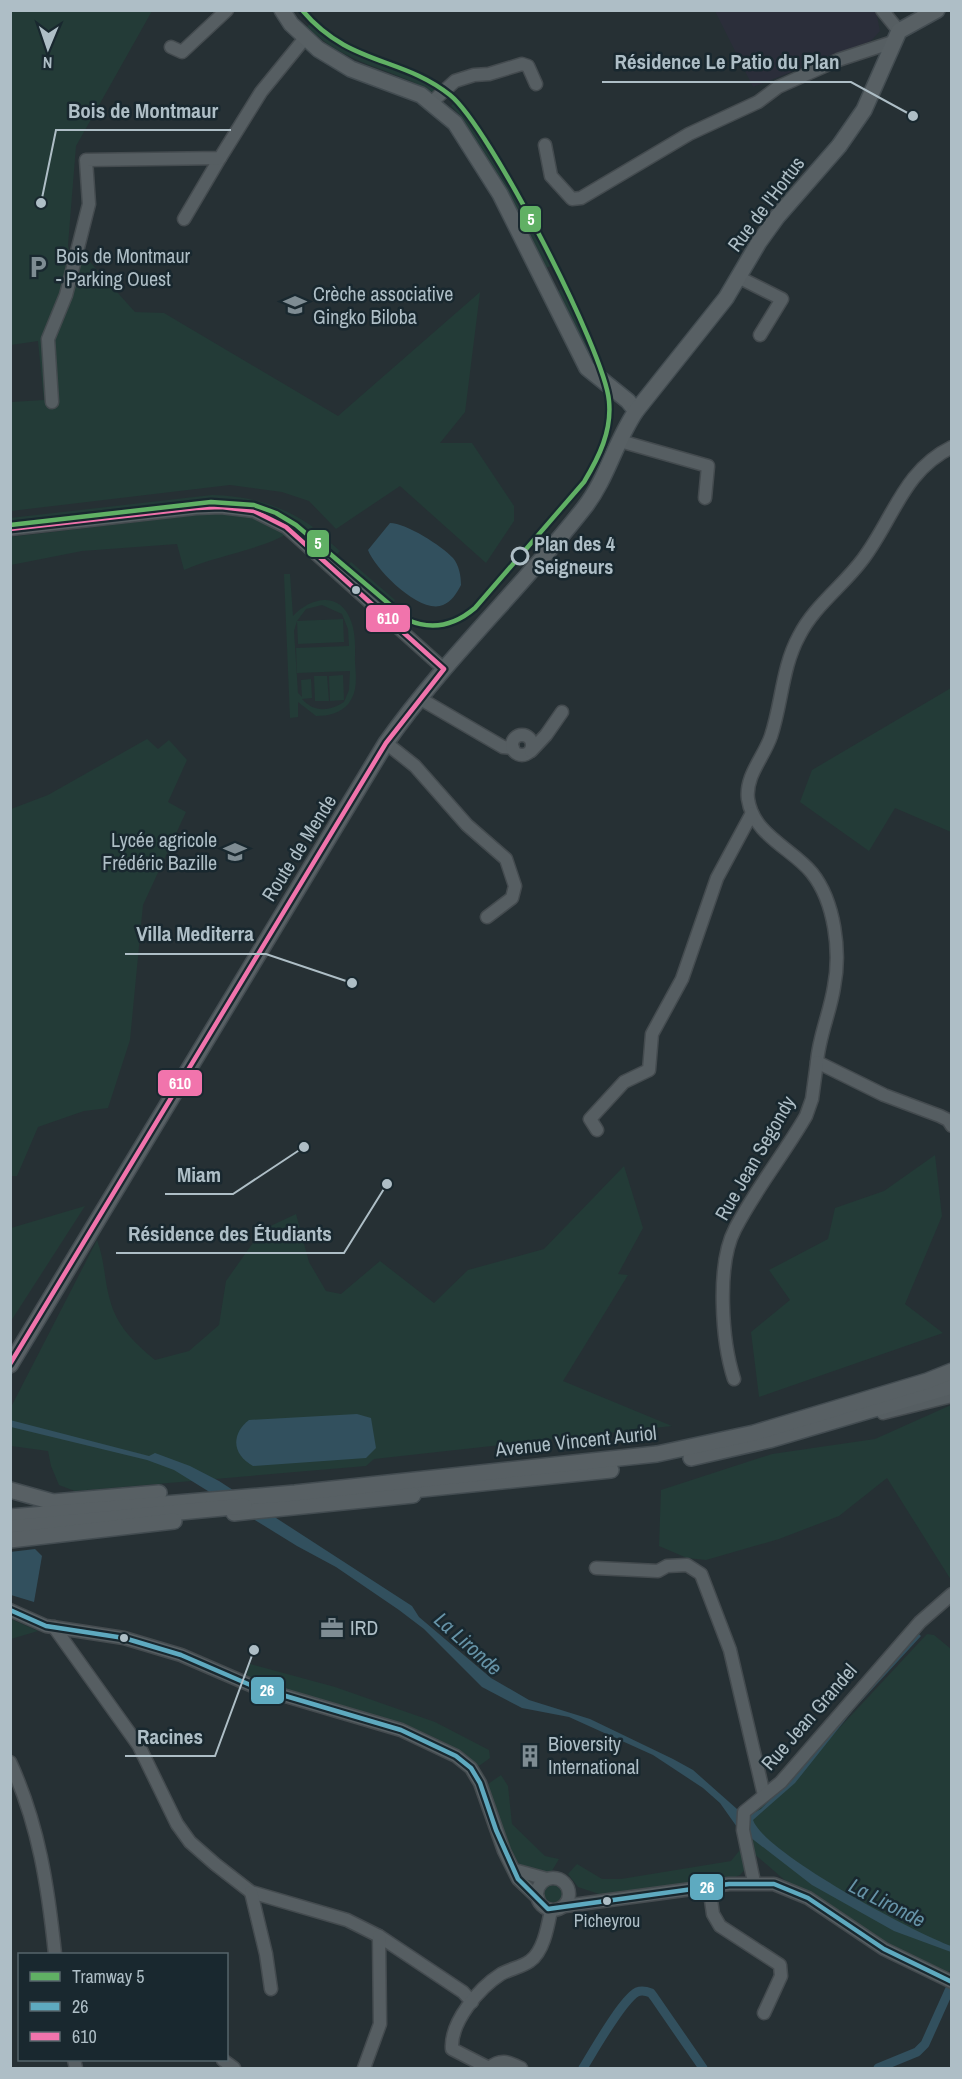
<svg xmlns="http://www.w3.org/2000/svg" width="962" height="2079" font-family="'Archivo Narrow',sans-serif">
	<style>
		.medical { fill: #2b2e3a }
		.green { fill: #233b37; fill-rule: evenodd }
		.water { fill: #32505e }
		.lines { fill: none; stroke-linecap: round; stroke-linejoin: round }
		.canal { stroke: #32505e; stroke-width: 9 }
		.minor-casing { stroke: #444b4f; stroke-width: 15 }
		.major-casing { stroke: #434c51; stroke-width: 18 }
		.minor { stroke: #565e62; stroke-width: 12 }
		.major { stroke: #586064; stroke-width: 15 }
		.bus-1-casing { stroke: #19282f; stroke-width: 9 }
		.bus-2-casing { stroke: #19282f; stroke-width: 9 }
		.bus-1 { stroke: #5eaac0; stroke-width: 4.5 }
		.bus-2 { stroke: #f174ac; stroke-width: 4.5 }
		.tram-1-casing { stroke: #19282f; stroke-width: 9 }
		.tram-1 { stroke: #60b064; stroke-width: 4.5 }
		.stop-dot { fill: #19282f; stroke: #aebec6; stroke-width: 3 }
		.bus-dot { fill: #aebec6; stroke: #19282f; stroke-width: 2 }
		.labels { text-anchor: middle; stroke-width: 5; stroke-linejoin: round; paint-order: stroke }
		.bus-label { font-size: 18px; fill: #aebec6; stroke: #19282f }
		.street-label { font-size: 20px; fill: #aebec6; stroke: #19282f }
		.poi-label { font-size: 20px; fill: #aebec6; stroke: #19282f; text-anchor: start }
		.stop-label { font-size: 20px; font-weight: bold; fill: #aebec6; stroke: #19282f; text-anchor: start }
		.water-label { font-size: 21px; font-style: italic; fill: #6693a7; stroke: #19282f }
		.leader { fill: none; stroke: #aebec6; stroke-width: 2 }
		.callout-dot { fill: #aebec6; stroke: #19282f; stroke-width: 2 }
		.callout-label { font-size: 21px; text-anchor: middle; font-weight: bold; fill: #aebec6; stroke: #19282f; stroke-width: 5; stroke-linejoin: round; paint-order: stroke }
		.line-badge { stroke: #19282f; stroke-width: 2 }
		.badge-label { font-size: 16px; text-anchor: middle; font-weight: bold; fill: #fff }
	</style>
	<rect width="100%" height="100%" fill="#263034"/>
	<polygon class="medical" points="715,11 876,11 880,31 871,41 753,87"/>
	<g class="green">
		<polygon points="10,11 152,11 76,146 68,245 72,265 72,250 90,262 135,312 164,313 338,416 480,292 465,412 440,443 472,443 514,506 514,521 486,563 400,486 336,529 309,501 282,492 230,485 11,511 11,402 44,400 38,341 11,345"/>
		<path d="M314 19C349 56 397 61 439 84L434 93C388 66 349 67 307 27Z"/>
		<polygon points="458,98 485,134 513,181 555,264 546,268 518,211 460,115 451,106"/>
		<polygon points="565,287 601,359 604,368 593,366 558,291"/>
		<path d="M212 495C251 496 281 505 313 527L304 537 255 509 11 527 10 518Z"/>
		<path d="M213 513C242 513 264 519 289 533 257 551 218 555 184 570L177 544 82 551 11 565 10 537Z"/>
		<polygon points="317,531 340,551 333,559 310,539"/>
		<polygon points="351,562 395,600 389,608 345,569"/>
		<path d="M284 574H290L293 616C311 597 340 591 351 621 356 634 355 649 355 662 356 676 358 691 349 703 341 713 329 716 316 716L298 702V717L290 718ZM322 605 342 614 348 629 349 646 296 648 297 673 350 671 349 690 344 702C330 711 314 713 302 699L312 698 311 679 301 680 302 697 298 693 294 631 297 621 298 644 344 642 343 619 297 621 306 609Z"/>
		<polygon points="343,675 344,700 330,701 329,676"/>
		<polygon points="314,676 327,676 329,701 315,701"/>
		<polygon points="951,688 951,832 895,808 869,851 800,802 812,770"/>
		<polygon points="147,739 158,749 169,740 187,760 168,802 186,812 143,905 130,1040 108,1108 84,1111 38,1127 17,1176 11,1176 11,809 48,795"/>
		<polygon points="935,1155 942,1216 905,1304 943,1333 759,1397 751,1332 790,1300 769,1270 828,1239 835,1208 884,1191"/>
		<path d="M624 1166 643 1228 618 1274 628 1275 563 1381 672 1426 374 1459 366 1466 75 1491 59 1485 51 1466 48 1451 11 1446 10 1409 97 1240C105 1261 104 1280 110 1300 117 1327 135 1343 155 1360L189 1351 219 1325 226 1281 262 1230 296 1214 309 1262 326 1291 341 1294 380 1261 434 1303 468 1270 544 1249Z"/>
		<polygon points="85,1206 11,1321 11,1228"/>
		<polygon points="951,1405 951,1580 887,1478 839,1516 779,1539 706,1560 687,1558 659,1546 661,1490 772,1454 875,1439"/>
		<polygon points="11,1619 38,1631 11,1639"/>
		<polygon points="927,1634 934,1635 951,1649 952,1968 948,1972 888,1945 827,1903 788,1883 752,1852 747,1814 768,1795 775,1797"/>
		<path d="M250 1664 335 1687 435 1722 489 1750 490 1758 479 1766C442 1734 398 1723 353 1710 317 1699 281 1688 246 1677Z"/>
		<path d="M501 1775 508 1786 512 1824 545 1856 559 1859 550 1874C544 1873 536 1874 531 1872 505 1862 495 1808 488 1784Z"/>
		<polygon points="744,1845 747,1867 740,1875 730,1879 602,1895 578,1887 568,1874 577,1864 602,1879 621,1879 731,1861"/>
		<circle cx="553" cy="1894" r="9"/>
	</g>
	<g class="water">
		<path d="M390 523C406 523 442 546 453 558 459 565 461 576 461 585 457 593 451 602 443 605 420 615 375 569 368 550Z"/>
		<path d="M357 1414 371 1418 376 1448 366 1458 253 1466C233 1455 230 1435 249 1420Z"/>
		<path d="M10 1420 149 1456 155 1453 190 1466 219 1481 412 1606 419 1617 491 1678 529 1700 590 1719 673 1759 693 1770 746 1817 761 1809 781 1788 918 1633 921 1636 854 1709 795 1783 753 1820C765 1854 915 1933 951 1946V1952L894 1931 812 1885 737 1827 720 1803 703 1788 653 1755 569 1717 522 1708 482 1687 424 1629 399 1610 336 1567 297 1546 174 1470 147 1460 11 1427Z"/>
		<polygon points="35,1549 42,1556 34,1602 11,1595 10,1552"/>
	</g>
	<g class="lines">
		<g class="canal">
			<path d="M583 2068C593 2052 622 2000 637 1992 642 1990 646 1991 651 1993L654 1997 703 2068"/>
			<polyline points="878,2068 917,2052 925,2044 952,1984"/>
		</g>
		<g class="minor-casing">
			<g id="minor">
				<polyline points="882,10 899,31"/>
				<polyline points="171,47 182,52 227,10"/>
				<polyline points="432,102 455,81 474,75 489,74 522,64 528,66 536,84"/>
				<polyline points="545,145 551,176 572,199 581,198 689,134 758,102 778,87 838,60 893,42"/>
				<polyline points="184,219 220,158"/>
				<polyline points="738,277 782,299 760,335"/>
				<polyline points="52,402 48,339 66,295 89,204 86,160 220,158 261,92 305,38"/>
				<polyline points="620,441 708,466 705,498"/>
				<path d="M952 447C903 471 894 518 863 559 843 586 814 606 799 636 782 667 782 703 771 736 764 757 745 776 748 799 753 835 793 849 812 873 835 902 841 952 834 987 830 1013 819 1036 817 1062L884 1095 940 1116 948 1120 952 1126"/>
				<polyline points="10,529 196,508 221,507 254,511 286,527 444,669"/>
				<polyline points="419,698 503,747 513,748"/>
				<circle cx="522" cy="745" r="10"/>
				<polyline points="386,743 415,766 467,825 506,859 515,886 512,898 487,917"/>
				<polyline points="531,751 546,735 562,712"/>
				<polyline points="597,1130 590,1119 624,1082 649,1070 652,1034 682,979 717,878 752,813"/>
				<path d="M734 1379C722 1342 716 1265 735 1229 755 1190 784 1154 806 1116L812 1099 817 1062"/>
				<polyline points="883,1413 952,1396"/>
				<polyline points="596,1568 658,1571 667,1566 687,1565 701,1574 730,1650 764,1795"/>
				<polyline points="10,1610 46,1626 124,1638 181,1655 255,1687 401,1730 456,1756 471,1768 480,1783 504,1851 518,1879 538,1898"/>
				<polyline points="54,1627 139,1746 177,1824 190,1842 215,1864 251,1892 347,1920 379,1936 463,1992 472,2002"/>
				<path d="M10 1762C39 1825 48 1887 55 1954"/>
				<polyline points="514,1870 547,1879"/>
				<circle cx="553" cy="1894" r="16"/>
				<polyline points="754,1882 743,1830 744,1812 781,1782 920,1622 952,1594"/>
				<polyline points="709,1886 713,1914 720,1926 780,1965 781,1976 764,2013"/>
				<polyline points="251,1892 266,1954 271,1989"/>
				<polyline points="565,1906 729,1884 774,1884 808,1898 884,1949 952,1982"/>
				<polyline points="74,2060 76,2068"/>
				<polyline points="223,2060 234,2068"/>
				<polyline points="364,2068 380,2024 379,1936"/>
				<path d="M521 2068C508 2062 501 2058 489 2068L452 2049C450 2022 479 1988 501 1974 510 1969 522 1967 530 1961 544 1951 548 1925 551 1910"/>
			</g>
		</g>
		<g class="major-casing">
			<g id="major">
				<polyline points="282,10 291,24 318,49 351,69 421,95 455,123 500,194 587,368 628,401 636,411"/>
				<path d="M10 1365 386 743C445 659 521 589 584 508 607 479 615 442 636 411L726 298 759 242 777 217 839 146 864 110 899 31 937 10"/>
				<polyline points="691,1458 769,1440 952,1386"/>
				<polyline points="10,1490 53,1502 159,1493"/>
				<polyline points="402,1491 611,1470"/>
				<polyline points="234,1513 413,1495"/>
				<polyline points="10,1517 295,1493 657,1454 754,1433 927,1381 952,1371"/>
				<polyline points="10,1528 244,1506"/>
				<polyline points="10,1540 174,1521"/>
			</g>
		</g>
		<use href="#minor" class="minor"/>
		<use href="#major" class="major"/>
		<g class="bus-1-casing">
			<polyline id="bus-1" points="10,1610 46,1626 124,1638 181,1655 255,1687 401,1730 456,1756 471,1768 480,1783 496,1830 518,1879 548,1909 729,1884 774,1884 808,1898 884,1949 952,1982"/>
		</g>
		<g class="bus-2-casing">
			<polyline id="bus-2" points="10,529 196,508 221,507 254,511 286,527 444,669 386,743 10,1364"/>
		</g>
		<use href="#bus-1" class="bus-1"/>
		<use href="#bus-2" class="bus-2"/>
		<g class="tram-1-casing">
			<path id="tram-1" d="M10 525 211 502 254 505 276 513 296 525 408 620C433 631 455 625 475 608L584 482C599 457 612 431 609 401 605 352 489 126 450 95 401 56 349 66 302 10"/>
		</g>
		<use href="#tram-1" class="tram-1"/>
	</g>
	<defs>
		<g id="parking-bare" transform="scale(1.8)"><path d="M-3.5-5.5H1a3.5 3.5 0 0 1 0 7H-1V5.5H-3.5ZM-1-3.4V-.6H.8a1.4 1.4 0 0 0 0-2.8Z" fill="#7e8c93" stroke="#19282f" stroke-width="2.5" paint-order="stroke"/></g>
		<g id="school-bare" transform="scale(1.8)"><path d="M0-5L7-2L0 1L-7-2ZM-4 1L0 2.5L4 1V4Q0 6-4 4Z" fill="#7e8c93" stroke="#19282f" stroke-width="2.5" paint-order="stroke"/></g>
		<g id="office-bare" transform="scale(1.8)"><path d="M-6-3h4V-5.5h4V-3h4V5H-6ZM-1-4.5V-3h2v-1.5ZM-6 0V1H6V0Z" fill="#7e8c93" stroke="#19282f" stroke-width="2.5" paint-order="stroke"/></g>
		<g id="building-bare" transform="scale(1.8)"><path d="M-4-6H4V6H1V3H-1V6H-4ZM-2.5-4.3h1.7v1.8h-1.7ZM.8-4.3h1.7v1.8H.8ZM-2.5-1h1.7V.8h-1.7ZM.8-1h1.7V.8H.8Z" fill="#7e8c93" stroke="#19282f" stroke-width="2.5" paint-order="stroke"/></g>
	</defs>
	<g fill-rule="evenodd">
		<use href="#parking-bare" x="38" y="267"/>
		<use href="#school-bare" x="295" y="305"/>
		<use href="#school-bare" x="235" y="852"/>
		<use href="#office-bare" x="332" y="1628"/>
		<use href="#building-bare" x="530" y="1756"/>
	</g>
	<circle class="stop-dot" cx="520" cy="556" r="8"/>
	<g class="bus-dot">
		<circle cx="356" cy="590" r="5"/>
		<circle cx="124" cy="1638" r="5"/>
		<circle cx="607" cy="1901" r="5"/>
	</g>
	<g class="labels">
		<g class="bus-label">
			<text x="607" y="1927">Picheyrou</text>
		</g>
		<g class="street-label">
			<text transform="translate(766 204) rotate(-53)" y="7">Rue de l'Hortus</text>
			<text transform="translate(299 848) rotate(-58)" y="7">Route de Mende</text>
			<text transform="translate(755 1158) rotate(-60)" y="7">Rue Jean Segondy</text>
			<text transform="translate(576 1441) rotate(-6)" y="7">Avenue Vincent Auriol</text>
			<text transform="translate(809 1717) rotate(-49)" y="7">Rue Jean Grandel</text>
		</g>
		<g class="poi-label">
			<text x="56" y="263">Bois de Montmaur<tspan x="56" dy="23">- Parking Ouest</tspan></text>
			<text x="313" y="301">Crèche associative<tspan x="313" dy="23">Gingko Biloba</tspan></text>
			<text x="217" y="847" text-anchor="end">Lycée agricole<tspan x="217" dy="23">Frédéric Bazille</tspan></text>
			<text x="350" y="1635">IRD</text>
			<text x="548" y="1751">Bioversity<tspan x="548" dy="23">International</tspan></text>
		</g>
		<g class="stop-label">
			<text x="534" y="551">Plan des 4<tspan x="534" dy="23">Seigneurs</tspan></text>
		</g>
		<g class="water-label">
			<text transform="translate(468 1644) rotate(42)" y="7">La Lironde</text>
			<text transform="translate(887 1903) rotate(27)" y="7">La Lironde</text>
		</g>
	</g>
	<path class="leader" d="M913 116L851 82H602M41 203L56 130H231M352 983L266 954H125M304 1147L233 1194H165M387 1184L344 1253H116M254 1650L215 1756H125"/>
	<g class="callout-dot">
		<circle cx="913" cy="116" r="6"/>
		<circle cx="41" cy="203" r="6"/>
		<circle cx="352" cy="983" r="6"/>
		<circle cx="304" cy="1147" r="6"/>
		<circle cx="387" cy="1184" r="6"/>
		<circle cx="254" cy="1650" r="6"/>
	</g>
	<g class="callout-label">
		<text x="727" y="69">Résidence Le Patio du Plan</text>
		<text x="143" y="118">Bois de Montmaur</text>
		<text x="195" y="941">Villa Mediterra</text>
		<text x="199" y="1182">Miam</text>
		<text x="230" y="1241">Résidence des Étudiants</text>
		<text x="170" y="1744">Racines</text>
	</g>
	<g class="line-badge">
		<rect x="519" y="205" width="23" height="28" rx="6" fill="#60b064"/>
		<rect x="306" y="529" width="24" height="29" rx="6" fill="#60b064"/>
		<rect x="365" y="604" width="46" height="29" rx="6" fill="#f174ac"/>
		<rect x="157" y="1069" width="46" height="28" rx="6" fill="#f174ac"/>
		<rect x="250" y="1676" width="35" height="29" rx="6" fill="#5eaac0"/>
		<rect x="689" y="1873" width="35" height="28" rx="6" fill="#5eaac0"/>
	</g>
	<g class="badge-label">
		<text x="531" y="225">5</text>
		<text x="318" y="549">5</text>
		<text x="388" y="624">610</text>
		<text x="180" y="1089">610</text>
		<text x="267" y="1696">26</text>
		<text x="707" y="1893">26</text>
	</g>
	<rect width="962" height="2079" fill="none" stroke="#aebec6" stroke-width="24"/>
	<rect x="18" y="1953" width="210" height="108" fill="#19282f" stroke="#55646b" stroke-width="1.5"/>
	<rect x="30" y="1972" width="30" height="9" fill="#60b064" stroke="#55646b" stroke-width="1.5"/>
	<text x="72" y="1983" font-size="18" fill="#aebec6">Tramway 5</text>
	<rect x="30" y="2002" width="30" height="9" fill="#5eaac0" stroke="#55646b" stroke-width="1.5"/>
	<text x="72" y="2013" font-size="18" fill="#aebec6">26</text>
	<rect x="30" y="2032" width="30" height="9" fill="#f174ac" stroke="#55646b" stroke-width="1.5"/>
	<text x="72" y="2043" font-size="18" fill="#aebec6">610</text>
	<g transform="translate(48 48) rotate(182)" stroke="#19282f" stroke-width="4.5" paint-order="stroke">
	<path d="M0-4.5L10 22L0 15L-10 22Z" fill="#aebec6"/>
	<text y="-9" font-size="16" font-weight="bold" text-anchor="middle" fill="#aebec6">N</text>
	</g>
</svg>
